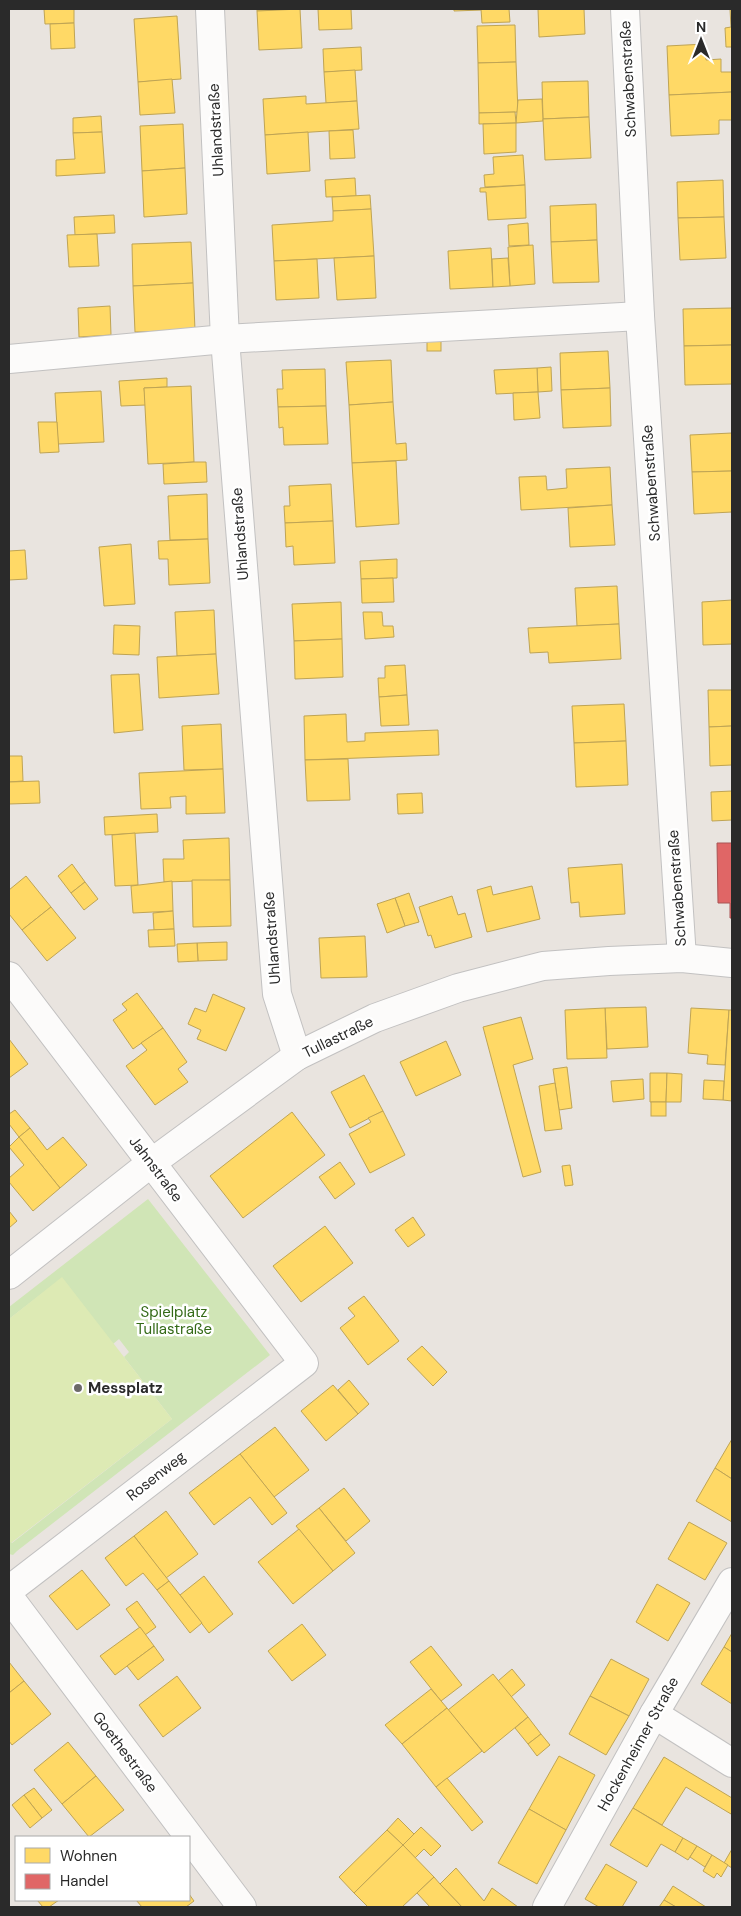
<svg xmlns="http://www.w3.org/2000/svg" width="741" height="1916" font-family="'DM Sans',sans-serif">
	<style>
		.green { fill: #d0e5b6 }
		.pitch { fill: #ddeab4 }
		.homes { fill: #ffd966; stroke: #bfa454 }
		.shops { fill: #e06666; stroke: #a95454 }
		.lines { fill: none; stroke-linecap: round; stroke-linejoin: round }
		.street-casing { stroke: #c2c1c1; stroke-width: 30 }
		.street { stroke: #fcfbfa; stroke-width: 28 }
		.poi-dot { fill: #6d6b69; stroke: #fff; stroke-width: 2 }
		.labels { text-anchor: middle; stroke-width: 5; stroke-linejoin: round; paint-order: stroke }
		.street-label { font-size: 15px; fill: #2a2a2a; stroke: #fff }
		.park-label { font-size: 15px; fill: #346a17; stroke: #fff }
		.poi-label { font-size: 15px; font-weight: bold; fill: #2a2a2a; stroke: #fff; text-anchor: start }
	</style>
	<rect width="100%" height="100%" fill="#e9e4df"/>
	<polygon class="green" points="148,1199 270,1355 17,1551 13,1555 9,1554 9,1540 12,1543 172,1419 124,1357 129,1352 119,1339 113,1344 62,1278 9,1319 9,1307"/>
	<polygon class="pitch" points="62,1277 172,1419 11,1543 9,1540 9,1319"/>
	<g class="homes">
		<polygon points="44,9 74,9 74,23 45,24"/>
		<polygon points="257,9 300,9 257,11"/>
		<polygon points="300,9 302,48 259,50 257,11"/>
		<polygon points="318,9 351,9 352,29 319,30"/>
		<polygon points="454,9 481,9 482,10 454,11"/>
		<polygon points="481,9 509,9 510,22 482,23"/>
		<polygon points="538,9 584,9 585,34 539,37"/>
		<polygon points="730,9 732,9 732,27 731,27"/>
		<polygon points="177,16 181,79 138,82 134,19"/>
		<polygon points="74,23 75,48 51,49 50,24"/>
		<polygon points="515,25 516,62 478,63 477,26"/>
		<polygon points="731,27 732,27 732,47 726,47 725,28"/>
		<polygon points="705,44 706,60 721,59 721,72 732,72 732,92 669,95 667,46"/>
		<polygon points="361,47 362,70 324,72 323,49"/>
		<polygon points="516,62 518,112 479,113 478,63"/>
		<polygon points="355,70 357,101 326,103 324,72"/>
		<polygon points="172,79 175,113 140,115 138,82"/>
		<polygon points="588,81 589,117 543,119 542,82"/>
		<polygon points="732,92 732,120 719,120 719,134 671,136 669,95"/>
		<polygon points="306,96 306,104 357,101 359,129 265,135 263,99"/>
		<polygon points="542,99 543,121 516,123 518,100"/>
		<polygon points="515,112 516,123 479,124 479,113"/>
		<polygon points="101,116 102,132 73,133 73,118"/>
		<polygon points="589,117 591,158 545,160 543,119"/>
		<polygon points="516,123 516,152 484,154 483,124"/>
		<polygon points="183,124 185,168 142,171 140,126"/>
		<polygon points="353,130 355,158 330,159 329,131"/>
		<polygon points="102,132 105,173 56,176 56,160 75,159 73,133"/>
		<polygon points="308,132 310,171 267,174 265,135"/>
		<polygon points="523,155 525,185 485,187 484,175 494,174 493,157"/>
		<polygon points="185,168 187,214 144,217 142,171"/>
		<polygon points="355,178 356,196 326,197 325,180"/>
		<polygon points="723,180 724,217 678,218 677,182"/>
		<polygon points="525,185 526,218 488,220 486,192 480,192 480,188"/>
		<polygon points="370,195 371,209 333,211 332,197"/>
		<polygon points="596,204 597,240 551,242 550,206"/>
		<polygon points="371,209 374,256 274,261 272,225 333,221 333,211"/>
		<polygon points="114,215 115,233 75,235 74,217"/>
		<polygon points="724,217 726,258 680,260 678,218"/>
		<polygon points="528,223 529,245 509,246 508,225"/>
		<polygon points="97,234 99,266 69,267 67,235"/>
		<polygon points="597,240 599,282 553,283 551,242"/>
		<polygon points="191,242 193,283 133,286 132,244"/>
		<polygon points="533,245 535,284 510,286 508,247"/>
		<polygon points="491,248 493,287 450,289 448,251"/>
		<polygon points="374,256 376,298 337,300 334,258"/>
		<polygon points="508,258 510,286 493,287 492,259"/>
		<polygon points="317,259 319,298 276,300 274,261"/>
		<polygon points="193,283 195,330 135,332 133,286"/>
		<polygon points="110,306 111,335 79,337 78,308"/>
		<polygon points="732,308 732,345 684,346 683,309"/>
		<rect x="427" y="341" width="14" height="10"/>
		<polygon points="732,345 732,384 685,385 684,346"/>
		<polygon points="608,351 610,388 561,390 560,353"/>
		<polygon points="391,360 393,402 349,405 346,362"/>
		<polygon points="551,367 552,391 538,392 537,368"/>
		<polygon points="537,368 538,392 496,394 494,370"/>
		<polygon points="325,369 326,406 278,407 277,389 283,389 282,370"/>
		<polygon points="167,378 167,387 144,388 146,405 121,406 119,381"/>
		<polygon points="191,386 194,462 148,464 144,388"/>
		<polygon points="610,388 611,426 563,428 561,390"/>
		<polygon points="101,391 104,442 58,444 55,393"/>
		<polygon points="538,392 540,418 514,420 513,393"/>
		<polygon points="393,402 396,444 406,443 407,460 352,463 349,405"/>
		<polygon points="326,406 328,444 284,445 283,427 279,428 278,407"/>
		<polygon points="38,422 57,422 59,452 40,453"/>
		<polygon points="732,433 732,471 692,472 690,435"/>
		<polygon points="396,461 399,524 356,527 352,463"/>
		<polygon points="194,462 206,462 207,482 164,484 163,464"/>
		<polygon points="610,467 612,505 521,510 519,477 546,476 547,490 567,488 566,469"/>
		<polygon points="732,471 732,512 694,514 692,472"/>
		<polygon points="331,484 333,521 285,523 284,506 290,506 289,486"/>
		<polygon points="207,494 208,539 170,540 168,496"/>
		<polygon points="612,505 615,545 570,547 568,508"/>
		<polygon points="333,521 335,563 294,565 293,546 286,547 285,523"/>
		<polygon points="208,539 210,583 169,585 168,559 159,559 158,541"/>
		<polygon points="131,544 135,604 104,606 99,547"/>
		<polygon points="25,550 27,579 9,580 9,551"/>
		<polygon points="397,559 397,578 361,579 360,561"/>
		<polygon points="393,578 394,602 362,603 361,579"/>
		<polygon points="617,586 619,624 577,626 575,588"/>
		<polygon points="732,600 732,644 703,645 702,602"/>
		<polygon points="341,602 342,639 294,641 292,604"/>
		<polygon points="214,610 216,654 177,656 175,612"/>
		<polygon points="363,612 382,612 383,626 393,626 394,637 365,639"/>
		<polygon points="619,624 621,659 549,663 548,652 530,653 528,628"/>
		<polygon points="114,625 140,626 139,655 113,654"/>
		<polygon points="342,639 343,677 295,679 294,641"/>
		<polygon points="216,654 219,694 159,698 157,657"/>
		<polygon points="405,665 407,695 379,697 378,678 385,678 385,666"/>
		<polygon points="139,674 143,730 114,733 111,675"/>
		<polygon points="708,690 732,690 732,726 709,727"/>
		<polygon points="407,695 409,725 381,726 379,697"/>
		<polygon points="624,704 626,741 574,743 572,706"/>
		<polygon points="346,714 347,742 365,741 365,733 438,730 439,755 305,760 304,716"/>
		<polygon points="221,724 223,769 184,770 182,726"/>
		<polygon points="732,726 732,765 710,766 709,727"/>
		<polygon points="626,741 628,785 576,787 574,743"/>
		<polygon points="9,756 22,756 23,781 9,782"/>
		<polygon points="348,759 350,800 307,801 305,760"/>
		<polygon points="223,769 225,813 186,814 186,796 170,797 171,808 141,809 139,773"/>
		<polygon points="39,781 40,803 9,804 9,782"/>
		<polygon points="732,791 732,820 712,821 711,792"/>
		<polygon points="422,793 423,813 398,814 397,794"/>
		<polygon points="157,814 158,832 105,835 104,817"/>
		<polygon points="135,833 138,885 115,886 112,835"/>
		<polygon points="229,838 230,880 164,882 163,859 184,859 183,840"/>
		<polygon points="72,864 85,882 71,893 58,876"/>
		<polygon points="622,864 625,914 580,917 579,902 571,903 568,868"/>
		<polygon points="26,876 51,907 22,930 9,914 9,890"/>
		<polygon points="192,880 230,880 231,926 193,927"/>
		<polygon points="172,881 173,911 133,913 131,886"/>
		<polygon points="85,882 98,899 84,910 71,893"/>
		<polygon points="491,886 493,895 532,886 540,919 487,932 477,890"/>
		<polygon points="409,893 419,922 405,926 395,898"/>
		<polygon points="452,896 458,915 465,913 472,937 435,948 431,935 428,936 419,907"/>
		<polygon points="395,898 405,926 387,933 377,904"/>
		<polygon points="51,907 76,938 47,961 22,930"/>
		<polygon points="173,911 174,929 154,930 153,913"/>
		<polygon points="174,929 175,946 149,947 148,930"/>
		<polygon points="365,936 367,977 321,978 319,938"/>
		<polygon points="227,942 227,960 198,961 197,943"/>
		<polygon points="197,943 198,961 178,962 177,944"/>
		<polygon points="137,993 163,1028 133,1049 113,1020 127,1010 122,1004"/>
		<polygon points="213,994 245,1008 226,1051 197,1039 201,1030 188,1024 195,1008 206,1012"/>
		<polygon points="646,1007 648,1047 607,1049 605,1008"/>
		<polygon points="605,1008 607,1058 567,1059 565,1010"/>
		<polygon points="691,1008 729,1010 725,1065 707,1064 708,1055 688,1053"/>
		<polygon points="729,1010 732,1010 732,1101 723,1100"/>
		<polygon points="521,1017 533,1059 513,1065 541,1172 523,1177 483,1027"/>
		<polygon points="163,1028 187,1062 178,1069 188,1082 155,1105 126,1066 147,1050 141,1043"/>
		<polygon points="9,1039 28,1064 9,1078"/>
		<polygon points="446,1041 461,1075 416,1096 400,1062"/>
		<polygon points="567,1067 572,1108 559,1110 553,1069"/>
		<polygon points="650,1073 667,1073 666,1102 650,1102"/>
		<polygon points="667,1073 682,1074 681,1102 666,1102"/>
		<polygon points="364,1075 383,1111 350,1128 331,1092"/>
		<polygon points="643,1079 644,1099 613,1102 611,1081"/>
		<polygon points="704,1080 724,1081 723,1100 703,1099"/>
		<polygon points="555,1083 562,1129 545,1131 539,1086"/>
		<rect x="651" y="1102" width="15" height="14"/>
		<polygon points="15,1110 30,1128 19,1137 9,1124 9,1114"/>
		<polygon points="383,1111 405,1155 370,1173 349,1134 371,1122 368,1118"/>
		<polygon points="292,1112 325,1155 243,1218 210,1176"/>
		<polygon points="30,1128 47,1150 63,1137 87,1165 60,1188 19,1137"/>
		<polygon points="19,1137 60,1188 33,1211 9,1182 9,1178 24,1165 9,1147"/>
		<polygon points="340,1162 355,1184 335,1199 319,1177"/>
		<polygon points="570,1165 573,1185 565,1186 562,1166"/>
		<polygon points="9,1211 17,1221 9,1228"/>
		<polygon points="413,1217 425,1235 408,1247 395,1230"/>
		<polygon points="325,1226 353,1263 301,1302 273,1266"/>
		<polygon points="364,1296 399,1341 368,1365 340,1328 355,1316 348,1308"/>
		<polygon points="422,1346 447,1372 433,1386 407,1359"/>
		<polygon points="349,1380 369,1404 358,1414 338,1390"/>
		<polygon points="333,1385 358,1414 326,1441 301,1411"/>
		<polygon points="275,1427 309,1470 274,1497 240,1454"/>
		<polygon points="732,1439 732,1479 715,1468"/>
		<polygon points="240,1454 287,1513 272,1525 250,1497 214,1525 189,1493"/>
		<polygon points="715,1468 732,1479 732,1522 696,1501"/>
		<polygon points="344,1488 370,1521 346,1541 319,1508"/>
		<polygon points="319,1508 355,1553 333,1571 296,1526"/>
		<polygon points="166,1511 198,1554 166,1578 134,1536"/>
		<polygon points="689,1522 727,1543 705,1580 668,1559"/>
		<polygon points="299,1529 333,1571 293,1604 258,1562"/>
		<polygon points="134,1536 169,1581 157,1590 143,1573 126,1586 105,1558"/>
		<polygon points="82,1570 110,1605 77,1630 49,1596"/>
		<polygon points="204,1576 233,1614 209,1633 180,1595"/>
		<polygon points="169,1581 202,1623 190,1633 157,1590"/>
		<polygon points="657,1584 690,1603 668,1641 636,1622"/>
		<polygon points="137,1601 156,1627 145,1635 126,1609"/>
		<polygon points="302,1624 326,1655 292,1681 268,1651"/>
		<polygon points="140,1627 154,1646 115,1675 100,1656"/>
		<polygon points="732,1633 732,1652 724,1647"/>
		<polygon points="154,1646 164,1660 138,1680 127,1666"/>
		<polygon points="431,1646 462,1685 441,1701 410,1662"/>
		<polygon points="724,1647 732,1652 732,1704 701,1684"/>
		<polygon points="611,1659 649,1679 629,1716 590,1696"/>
		<polygon points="9,1662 24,1681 9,1693"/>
		<polygon points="512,1669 525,1685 511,1697 498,1681"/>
		<polygon points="493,1674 528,1717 484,1753 448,1710"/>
		<polygon points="177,1676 201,1708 163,1737 139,1705"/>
		<polygon points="24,1681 51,1714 12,1745 9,1741 9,1693"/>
		<polygon points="431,1689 447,1708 402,1744 385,1725"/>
		<polygon points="590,1696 629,1716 606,1755 569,1734"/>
		<polygon points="447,1708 482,1751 436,1787 402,1744"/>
		<polygon points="528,1717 541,1734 528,1744 515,1728"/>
		<polygon points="541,1734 550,1745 537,1756 528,1744"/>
		<polygon points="68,1742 96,1776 62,1804 34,1770"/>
		<polygon points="559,1756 595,1775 566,1830 529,1809"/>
		<polygon points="664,1757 732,1798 732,1811 731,1814 686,1787 662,1825 633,1808"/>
		<polygon points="96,1776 124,1810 89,1837 62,1804"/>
		<polygon points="447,1778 483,1822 472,1831 436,1787"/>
		<polygon points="34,1788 52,1810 42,1818 24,1795"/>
		<polygon points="24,1795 42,1818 30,1828 12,1805"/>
		<polygon points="633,1808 683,1838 675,1852 661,1844 647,1867 610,1845"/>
		<polygon points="529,1809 566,1830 537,1884 498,1863"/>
		<polygon points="398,1818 414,1834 403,1845 387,1830"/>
		<polygon points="421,1827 441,1846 431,1856 424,1849 415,1858 403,1845"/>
		<polygon points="387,1830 403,1845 354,1893 339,1877"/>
		<polygon points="683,1838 697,1846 688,1860 675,1852"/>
		<polygon points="403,1845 434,1877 402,1907 368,1907 354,1893"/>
		<polygon points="697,1846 712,1855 705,1867 690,1857"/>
		<polygon points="732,1849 732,1868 724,1863"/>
		<polygon points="712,1855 728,1865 721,1877 717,1873 714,1878 703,1871"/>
		<polygon points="606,1864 637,1882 622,1907 599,1907 585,1899"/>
		<polygon points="456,1868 484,1901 492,1888 518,1907 462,1907 440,1884"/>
		<polygon points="434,1877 440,1884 462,1907 430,1907 417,1893"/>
		<polygon points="673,1886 706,1907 676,1907 664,1900"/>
		<polygon points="189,1894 194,1901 186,1907 142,1907 136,1900 189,1900"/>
		<polygon points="37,1900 59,1900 49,1907 43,1907"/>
		<polygon points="664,1900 676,1907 659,1907"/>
	</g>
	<polygon class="shops" points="717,843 732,843 732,918 730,918 730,903 718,903"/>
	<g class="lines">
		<g class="street-casing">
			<g id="street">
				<polyline points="210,9 225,339 277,994 297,1056"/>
				<polyline points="625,9 640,316 682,958"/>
				<polyline points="9,359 225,339 640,316"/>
				<polyline points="9,976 304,1363 9,1590"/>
				<polyline points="9,1275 151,1163 297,1056 375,1018 458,988 543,966 609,961 682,958 732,963"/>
				<polyline points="9,1597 242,1907"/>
				<polyline points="654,1714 732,1763"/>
				<polyline points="547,1907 654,1714 732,1582"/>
			</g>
		</g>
		<use href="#street" class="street"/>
	</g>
	<circle class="poi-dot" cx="78" cy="1388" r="5"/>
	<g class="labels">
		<g class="street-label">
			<text transform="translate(628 79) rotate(-93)" y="5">Schwabenstraße</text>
			<text transform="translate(216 130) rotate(-93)" y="5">Uhlandstraße</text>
			<text transform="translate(651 483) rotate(-94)" y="5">Schwabenstraße</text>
			<text transform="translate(240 534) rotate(-94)" y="5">Uhlandstraße</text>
			<text transform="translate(677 888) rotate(-94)" y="5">Schwabenstraße</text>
			<text transform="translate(272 938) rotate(-94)" y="5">Uhlandstraße</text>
			<text transform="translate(338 1037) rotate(-26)" y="5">Tullastraße</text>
			<text transform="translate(156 1169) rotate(53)" y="5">Jahnstraße</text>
			<text transform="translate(156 1476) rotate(-38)" y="5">Rosenweg</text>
			<text transform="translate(638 1744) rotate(-61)" y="5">Hockenheimer Straße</text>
			<text transform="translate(125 1752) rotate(53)" y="5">Goethestraße</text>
		</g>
		<g class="park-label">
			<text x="174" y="1317">Spielplatz<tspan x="174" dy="17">Tullastraße</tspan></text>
		</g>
		<g class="poi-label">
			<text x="88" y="1393">Messplatz</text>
		</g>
	</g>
	<rect width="741" height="1916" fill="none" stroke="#2a2a2a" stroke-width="20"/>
	<rect x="15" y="1836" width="175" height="65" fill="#ffffff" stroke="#aaaaaa"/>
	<rect x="25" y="1848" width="25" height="15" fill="#ffd966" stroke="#aaaaaa"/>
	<text x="60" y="1861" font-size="15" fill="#2a2a2a">Wohnen</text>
	<rect x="25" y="1874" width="25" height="15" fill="#e06666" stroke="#aaaaaa"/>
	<text x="60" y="1886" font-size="15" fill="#2a2a2a">Handel</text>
	<g transform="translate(701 40)" stroke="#ffffff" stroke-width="4" paint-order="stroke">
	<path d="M0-4L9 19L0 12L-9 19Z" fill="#2a2a2a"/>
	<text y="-8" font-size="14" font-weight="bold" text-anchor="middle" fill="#2a2a2a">N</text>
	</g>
</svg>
